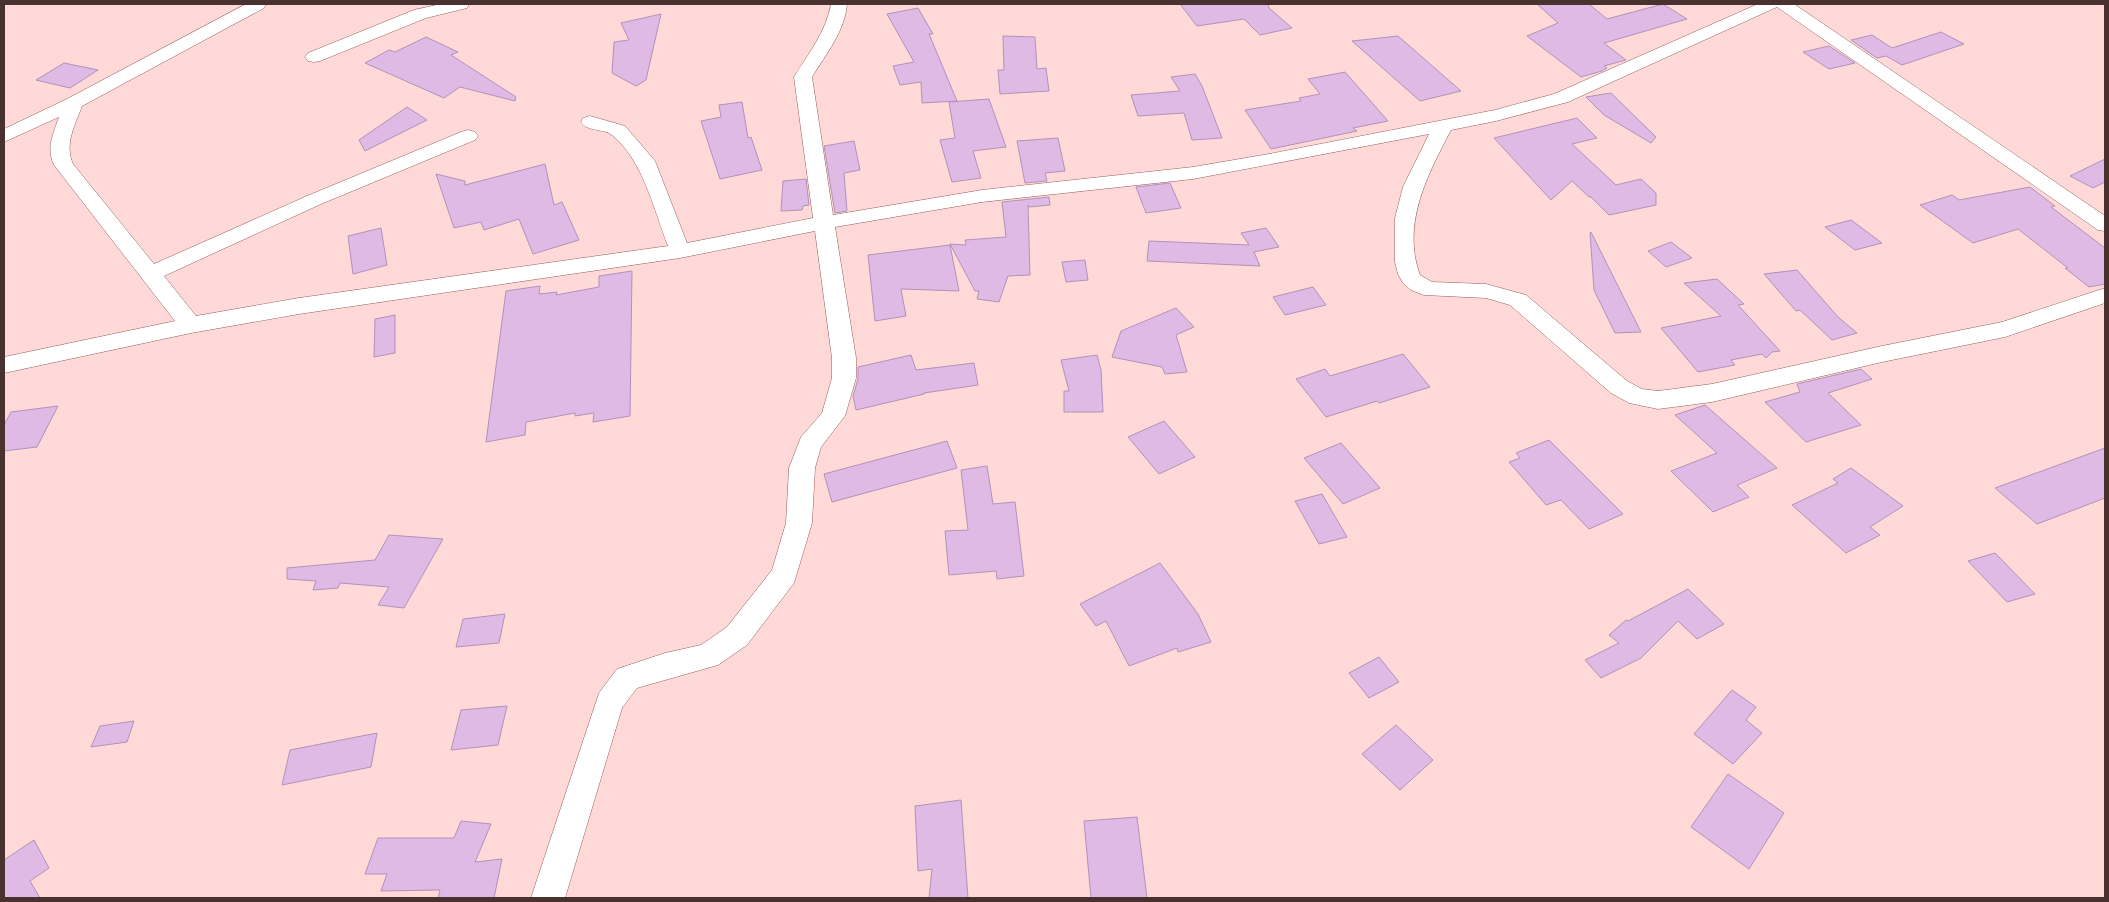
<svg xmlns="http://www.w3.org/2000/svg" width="2109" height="902" font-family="Inter,sans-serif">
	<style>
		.building { fill: #debae5; stroke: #b391ba }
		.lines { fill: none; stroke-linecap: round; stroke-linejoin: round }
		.minor-casing { stroke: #935d5c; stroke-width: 1 }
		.minor { fill: #fff; fill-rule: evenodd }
	</style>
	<rect width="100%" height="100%" fill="#ffd9d7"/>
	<g class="building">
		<polygon points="1180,4 1268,4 1269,8 1292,28 1260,35 1244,19 1197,26"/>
		<polygon points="1537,4 1589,4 1607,19 1663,4 1687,19 1604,43 1626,60 1604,66 1607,68 1602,71 1581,77 1527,36 1558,23"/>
		<polygon points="918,8 933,34 929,34 957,101 922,103 921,82 900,85 893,66 914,62 887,14"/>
		<polygon points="661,14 646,80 636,86 612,73 614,42 629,40 621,23"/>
		<polygon points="1941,32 1964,44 1902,65 1886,56 1877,58 1851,40 1872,35 1892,48"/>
		<polygon points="1003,36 1035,37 1037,69 1046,68 1049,91 1000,94 998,70 1004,70"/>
		<polygon points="1398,36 1461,91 1420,101 1352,41"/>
		<polygon points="426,37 458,52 451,55 516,97 515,101 460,87 444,98 365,63 389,50 395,52"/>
		<polygon points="1829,46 1855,63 1829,69 1803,52"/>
		<polygon points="64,63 69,64 98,70 70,88 36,80"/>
		<polygon points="1345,72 1388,121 1353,128 1357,131 1271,149 1245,110 1301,101 1299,98 1320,94 1308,79"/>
		<polygon points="1195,74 1202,86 1222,138 1192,140 1184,113 1138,116 1131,95 1180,91 1171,77"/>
		<polygon points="1611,93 1656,137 1651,143 1604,115 1586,97"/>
		<polygon points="989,99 1006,147 973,151 981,178 952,182 940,140 955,138 949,102"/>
		<polygon points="742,102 748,138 751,137 762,170 720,179 701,121 721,117 719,105"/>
		<polygon points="407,107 427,120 365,151 359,140"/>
		<polygon points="1577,118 1597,138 1572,144 1616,185 1641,179 1656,193 1656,205 1609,215 1591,197 1589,197 1572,181 1551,200 1494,138"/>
		<polygon points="1058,138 1065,171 1045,173 1047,181 1025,183 1017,141"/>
		<polygon points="854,141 860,170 844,173 847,211 835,213 824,146"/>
		<polygon points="2105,159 2105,182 2093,188 2070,176"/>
		<polygon points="545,164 554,205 562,202 579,240 533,254 519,219 484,230 481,222 454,228 436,174 465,181 465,185"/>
		<polygon points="806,179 809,205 803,206 802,210 781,211 783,181"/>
		<polygon points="1170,183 1181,208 1146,213 1136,187"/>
		<polygon points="2030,187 2055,206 2051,207 2105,248 2105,284 2089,287 2065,268 2068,268 2018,229 1973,243 1920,205 1952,195 1959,200"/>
		<polygon points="1049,197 1050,205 1029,207 1028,205 1030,275 1008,276 999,302 977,299 979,291 975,291 950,244 966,245 965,240 1006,237 1002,202"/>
		<polygon points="1851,220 1882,243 1855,250 1825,227"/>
		<polygon points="381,228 387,265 353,274 348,236"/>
		<polygon points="1266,228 1279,247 1254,252 1260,266 1147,261 1149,241 1249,245 1241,233"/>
		<polygon points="1590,233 1591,232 1641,332 1615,333 1594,290"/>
		<polygon points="1671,242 1692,258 1666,267 1648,251"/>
		<polygon points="950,245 959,291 901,289 906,316 875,321 868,255"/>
		<polygon points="1085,260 1088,280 1066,282 1062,262"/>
		<polygon points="1797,270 1838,317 1857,333 1832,340 1800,310 1796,311 1764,274"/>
		<polygon points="632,271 630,416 593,422 594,413 575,416 575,413 526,422 525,435 486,442 506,291 540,286 539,294 557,292 556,295 599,287 599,276"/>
		<polygon points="1717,279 1744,304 1738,305 1780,351 1772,352 1766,358 1762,354 1731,360 1735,365 1698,372 1661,328 1721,316 1684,283"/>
		<polygon points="1313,287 1326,305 1285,315 1273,297"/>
		<polygon points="1176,308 1194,327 1176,335 1187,372 1165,374 1162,367 1112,357 1121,331"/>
		<polygon points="395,315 395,353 374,357 375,319"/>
		<polygon points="1403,354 1430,387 1379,403 1377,401 1326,417 1296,379 1325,369 1330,376"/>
		<polygon points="911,355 916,370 974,363 978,385 924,393 924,394 856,410 853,396 858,379 858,367"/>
		<polygon points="1097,355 1101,370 1103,412 1064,412 1064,391 1069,391 1061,360"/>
		<polygon points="1861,369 1872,379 1828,393 1861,425 1806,442 1765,402 1800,392 1797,384"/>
		<polygon points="1705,405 1777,468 1737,485 1749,497 1713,512 1671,471 1717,453 1675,415"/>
		<polygon points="58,406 37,447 4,451 4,425 11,412"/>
		<polygon points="1164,421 1195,457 1159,474 1128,437"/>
		<polygon points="1549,440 1623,514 1589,529 1561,500 1546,505 1509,462 1520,458 1516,453"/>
		<polygon points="947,441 957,468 832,502 824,474"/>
		<polygon points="1341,443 1380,488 1343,504 1304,458"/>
		<polygon points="2105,448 2105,498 2037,524 1995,488"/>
		<polygon points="987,466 993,504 1015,502 1024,576 997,579 996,571 949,575 945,531 968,530 961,470"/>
		<polygon points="1851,468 1903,506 1870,527 1880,535 1846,553 1792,505 1838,483 1833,479"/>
		<polygon points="1322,494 1347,537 1319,544 1295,501"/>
		<polygon points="389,535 443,539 404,608 378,605 389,587 340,583 338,588 313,590 316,581 287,579 287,568 375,560"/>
		<polygon points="1995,553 2035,594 2007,602 1968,561"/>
		<polygon points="1160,563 1198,614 1211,642 1178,652 1177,648 1129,666 1106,621 1096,626 1080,604"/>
		<polygon points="1688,589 1724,624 1697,639 1678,621 1641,658 1601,678 1585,660 1619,643 1609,635 1626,620 1628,621"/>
		<polygon points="505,614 499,643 456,647 463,619"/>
		<polygon points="1379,657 1399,682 1369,698 1349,673"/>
		<polygon points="1732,690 1756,707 1746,720 1762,733 1733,764 1694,734"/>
		<polygon points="507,706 498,745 451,750 461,710"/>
		<polygon points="134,721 127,742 91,747 100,726"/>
		<polygon points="1396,725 1433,760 1400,790 1362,754"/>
		<polygon points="377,733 371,767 282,785 290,750"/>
		<polygon points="1728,774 1784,813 1749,869 1691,827"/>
		<polygon points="961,800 968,898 929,898 932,869 918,871 915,806"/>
		<polygon points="1137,817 1147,898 1091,898 1084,821"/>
		<polygon points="461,821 491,824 475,862 502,859 494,898 438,898 440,890 381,891 387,874 365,874 378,838 454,838"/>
		<polygon points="34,840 49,868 30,881 40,898 4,898 4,860"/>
	</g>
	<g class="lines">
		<g class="minor-casing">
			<g id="minor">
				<path d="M246 4H266L264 8 82 106C75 125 64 144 73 164L154 264 307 196 461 132 468 130 475 132 478 136 475 140 321 204 164 276 196 316 299 298 668 246C654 210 643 160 612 135 603 128 587 132 581 122L583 118 590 116 625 126 655 161 687 243 813 218 794 77C809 53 826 32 831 4H847C845 31 826 54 812 77L833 215 982 190 1193 167 1269 154 1495 110 1554 94 1758 4H1794L2105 216V231L2098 230 1777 7 1568 102 1496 121 1451 130C1428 174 1401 224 1420 275L1432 282 1486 284 1526 295 1627 381 1642 389 1658 391 1712 384 1882 346 2002 322 2105 288V303L2005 337 1882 362 1712 402 1658 409 1629 403 1611 393 1510 305 1486 298 1424 295 1411 290 1403 283 1398 274 1395 262V218L1403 187 1429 134 1193 179 982 202 835 227 856 358V378L845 416 821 447 815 468 812 523 794 583 747 645 718 665 637 688 622 708 565 898H531L599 693 617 669 665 653 701 645 727 627 772 570 786 523 789 468 801 437 822 413 832 378V358L815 231 680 258 299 314 191 333 4 373V357L175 321 54 165C46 147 53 135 59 117L4 142V129L67 99Z"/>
				<polygon points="441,4 469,4 467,8 426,18 320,61 314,62 308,61 305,57 308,53 414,10"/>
			</g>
		</g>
		<use href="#minor" class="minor"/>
	</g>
	<rect width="2109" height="902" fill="none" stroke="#493130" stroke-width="10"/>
</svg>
